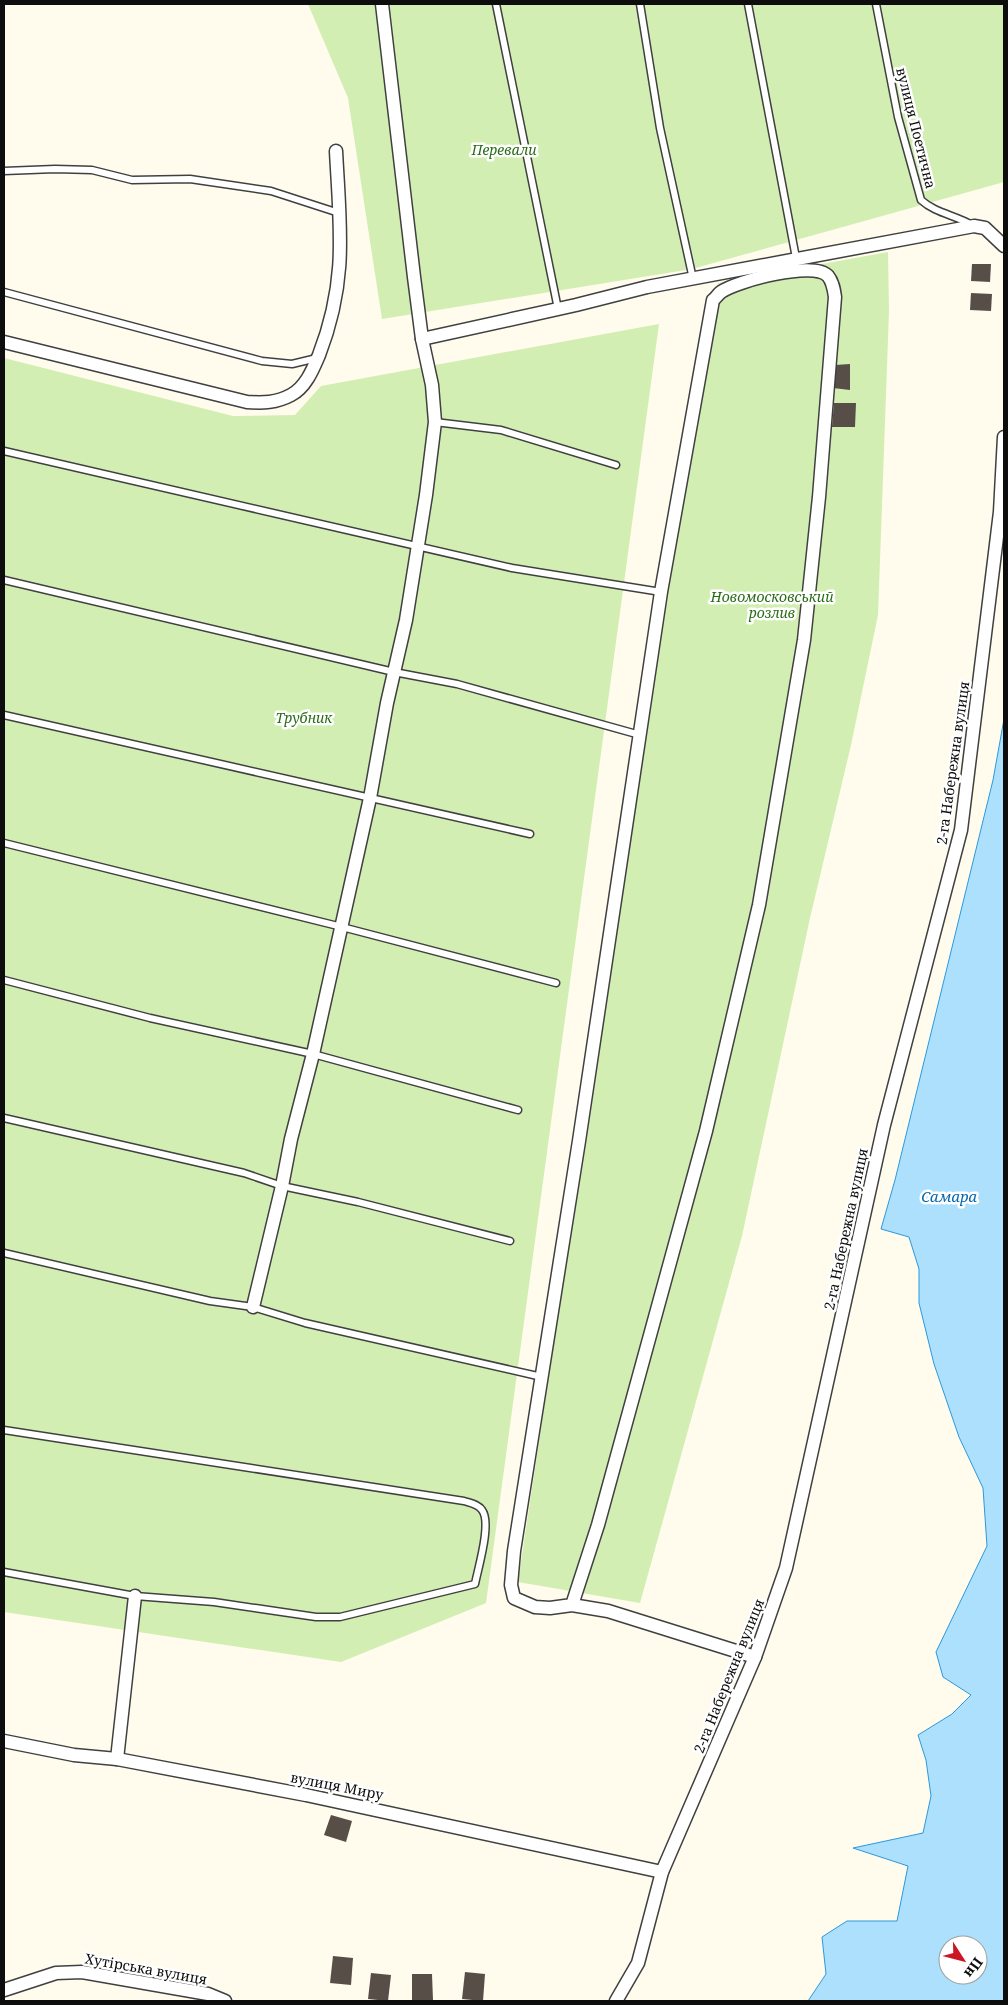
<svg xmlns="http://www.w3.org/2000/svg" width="1008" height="2005" font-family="'Noto Serif',serif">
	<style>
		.green { fill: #d3eeb2 }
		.water { fill: #ace0fd; stroke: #2b99dc; fill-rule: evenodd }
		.building { fill: #574e48 }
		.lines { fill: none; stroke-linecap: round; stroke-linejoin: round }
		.lane-casing { stroke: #404040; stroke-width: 9 }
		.street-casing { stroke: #404040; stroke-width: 15 }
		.lane { stroke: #fff; stroke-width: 6 }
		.street { stroke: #fff; stroke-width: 12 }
		.labels { text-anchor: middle; stroke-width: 5; stroke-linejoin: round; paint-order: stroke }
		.street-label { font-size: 14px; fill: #0d0d0d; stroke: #fff }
		.park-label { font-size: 14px; font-style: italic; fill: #2a6c16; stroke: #fff }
		.water-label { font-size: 15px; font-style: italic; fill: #0969ad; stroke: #fff }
	</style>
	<rect width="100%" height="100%" fill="#fffbed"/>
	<g class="green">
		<polygon points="308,4 1004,4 1004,182 692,269 382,319 348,98"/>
		<polygon points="888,252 889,311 878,615 851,745 810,918 742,1236 640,1603 518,1582 649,707 718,283"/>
		<polygon points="659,324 486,1603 341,1662 4,1612 4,358 233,416 295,415 321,386"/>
	</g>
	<path class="water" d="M1004 719V2001H808L826 1974 822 1937 847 1921H897L908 1866 853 1848 923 1833 931 1796 926 1760 918 1735 952 1714 971 1695 943 1677 936 1652 987 1546 983 1488 959 1437 934 1364 919 1303V1269L909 1237 881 1229 895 1180 993 780ZM948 1945H978V1975H948Z"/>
	<g class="building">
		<polygon points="972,264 991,264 990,282 971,281"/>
		<polygon points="971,293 992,294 991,311 970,310"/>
		<polygon points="850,364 850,390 833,388 835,365"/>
		<polygon points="834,403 856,403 855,427 832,427"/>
		<polygon points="331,1815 352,1821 346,1842 324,1835"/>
		<polygon points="333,1956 353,1958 351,1985 330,1983"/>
		<polygon points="465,1972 485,1974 483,2001 462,1999"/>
		<polygon points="371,1973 391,1975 388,2001 368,1999"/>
		<polygon points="412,1974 432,1974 433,2000 412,2000"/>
	</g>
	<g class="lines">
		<g class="lane-casing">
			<g id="lane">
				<polyline points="496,4 558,309"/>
				<polyline points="640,4 660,128 693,279"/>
				<polyline points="748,4 796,258"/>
				<path d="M876 4 898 117 921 200C935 213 955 215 972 225"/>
				<polyline points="4,171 55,169 92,170 132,180 190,179 271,191 339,213"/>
				<polyline points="4,292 262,361 292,364 317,358"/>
				<polyline points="435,422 501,430 616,465"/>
				<polyline points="4,451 512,568 661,592"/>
				<polyline points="4,580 394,672 457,684 640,735"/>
				<polyline points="4,715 530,834"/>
				<polyline points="4,843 342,927 556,983"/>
				<polyline points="4,980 150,1018 313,1054 518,1110"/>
				<polyline points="4,1118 244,1173 282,1186 358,1202 510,1241"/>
				<polyline points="4,1253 210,1301 253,1307 305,1323 542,1377"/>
				<path d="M4 1430 464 1501C470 1503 478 1504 482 1510 492 1523 478 1568 475 1584L340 1617H316L214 1602 135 1596 4 1572"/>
			</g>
		</g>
		<g class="street-casing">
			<g id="street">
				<polyline points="422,339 576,305 647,287 974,226 985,228 1004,246"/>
				<path d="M4 342 247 402C263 403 276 403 291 395 306 387 313 369 319 355 348 280 340 228 336 151"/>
				<polyline points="253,1307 282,1186 291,1139 313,1054 370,798 387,703 406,620 426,495 435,422 432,385 422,339 414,277 382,4"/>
				<path d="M572 1605 598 1525 706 1131 759 905 804 640 819 497 835 297C834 290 833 282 828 276 814 260 737 281 721 292 718 294 716 298 713 300L661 592 579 1141 514 1551 511 1585 514 1598 535 1607 550 1608 572 1605 608 1611 755 1657"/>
				<polyline points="4,1741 74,1755 117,1759 306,1795 662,1872"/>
				<polyline points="117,1759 135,1596"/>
				<polyline points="4,1990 56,1973 82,1972 208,1994 225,2001"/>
				<polyline points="616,2001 638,1963 662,1872 755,1657 786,1568 884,1125 961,830 1000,512 1004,437"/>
			</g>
		</g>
		<use href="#lane" class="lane"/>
		<use href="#street" class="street"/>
	</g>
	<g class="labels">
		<g class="street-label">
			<text transform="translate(916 128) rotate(76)" y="5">вулиця Поетична</text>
			<text transform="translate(953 763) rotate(-82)" y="5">2-га Набережна вулиця</text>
			<text transform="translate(846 1229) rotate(-78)" y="5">2-га Набережна вулиця</text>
			<text transform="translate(729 1676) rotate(-68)" y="5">2-га Набережна вулиця</text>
			<text transform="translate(337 1786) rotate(11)" y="5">вулиця Миру</text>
			<text transform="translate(146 1969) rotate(10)" y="5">Хутірська вулиця</text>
		</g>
		<g class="park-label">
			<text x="504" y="155">Перевали</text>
			<text x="772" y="602">Новомосковський<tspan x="772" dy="16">розлив</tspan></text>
			<text x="304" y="723">Трубник</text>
		</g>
		<g class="water-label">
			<text x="949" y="1202">Самара</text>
		</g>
	</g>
	<rect width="1008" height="2005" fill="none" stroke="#0d0d0d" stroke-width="10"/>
	<g transform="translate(963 1960) rotate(126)"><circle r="24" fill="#ffffff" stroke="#9e9e9e"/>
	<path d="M0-4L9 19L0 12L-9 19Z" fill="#cc1623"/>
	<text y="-8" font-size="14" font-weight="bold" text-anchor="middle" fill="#0d0d0d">Пн</text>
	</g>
</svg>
